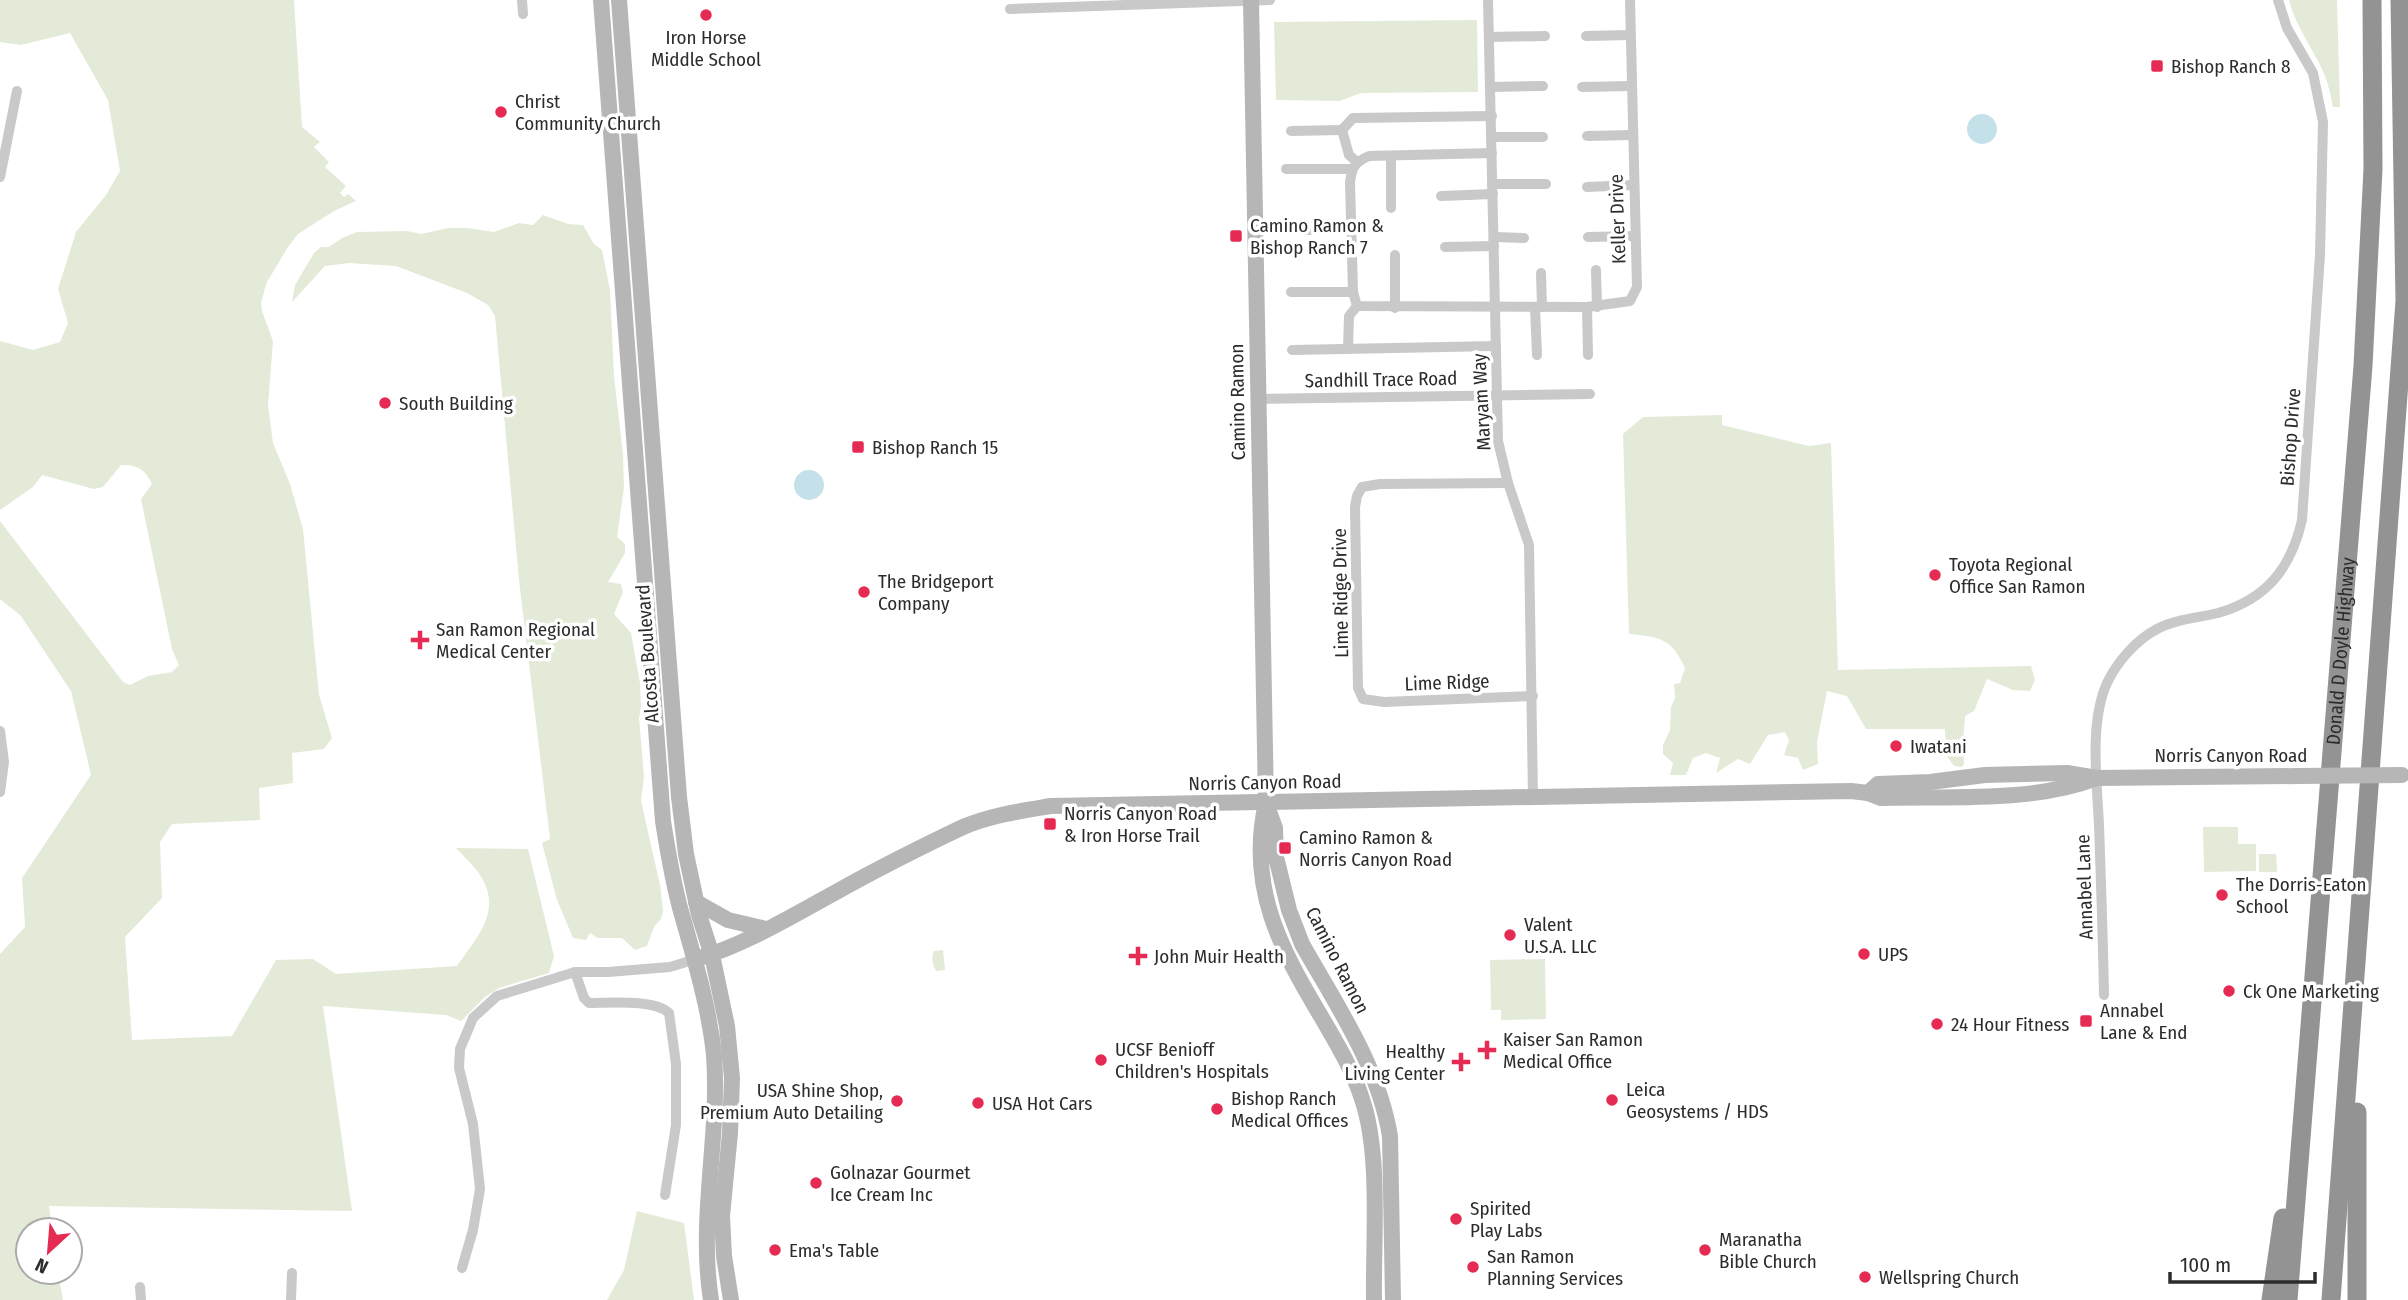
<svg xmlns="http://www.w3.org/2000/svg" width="2408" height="1300" font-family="'Fira Sans Condensed',sans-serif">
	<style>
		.green { fill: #e4ead8 }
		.water { fill: #c4e1ea }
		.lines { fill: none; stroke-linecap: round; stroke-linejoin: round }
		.street { stroke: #c9c9c9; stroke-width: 10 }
		.secondary { stroke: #b6b6b6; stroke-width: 16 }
		.highway { stroke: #939393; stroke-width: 19 }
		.secondary-bridge { stroke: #b6b6b6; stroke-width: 16 }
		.poi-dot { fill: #e52b53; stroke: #fff; stroke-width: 2.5 }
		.labels { text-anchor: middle; stroke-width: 7; stroke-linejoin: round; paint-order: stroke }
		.poi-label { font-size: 19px; fill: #2c2c2c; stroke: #fff; text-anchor: start }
		.street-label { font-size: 19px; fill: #2c2c2c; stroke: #fff }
	</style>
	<rect width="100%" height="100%" fill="#fff"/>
	<g class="green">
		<path d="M0 0H294L302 127 320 142 314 147 329 162 325 167 346 186 340 193 344 197 348 194 356 201 334 211 298 234 288 247 267 282 261 302 262 311 273 341 268 406 273 443 290 484 303 529 319 695 332 738 324 749 292 753 293 783 259 788 260 820 172 824 160 842 162 898 125 937 132 1040 232 1036 276 960 313 959 336 974 457 966C475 940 500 914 484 882 479 870 465 858 456 848L528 849 554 956 549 973 499 988 485 997 461 1021 446 1015 323 1006 352 1211 49 1206 52 1230H28V1272H58L63 1300H0V954L25 927 22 878 91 775 71 691 21 616 0 599V521L123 682 130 685 148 676 172 672 179 665 172 649 141 499 152 484C145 469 137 464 121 465L103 487 94 489 42 475 33 487 0 510V341L33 350 60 342 68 323 58 289 76 232 106 195 120 171 108 100 70 33 21 45 0 42Z"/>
		<path d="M2289 0H2337L2340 107H2333C2330 92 2327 78 2320 65 2309 43 2295 24 2289 0Z"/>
		<polygon points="1477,20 1478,92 1361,93 1340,101 1276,100 1274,22"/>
		<polygon points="543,215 568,224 583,225 594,244 602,250 610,290 614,376 623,455 624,488 617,537 625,544 625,553 608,582 621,584 623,592 614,614 631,633 640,683 641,710 639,717 644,776 641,801 660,885 663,911 661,919 654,927 647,946 635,950 622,938 598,938 590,933 586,940 573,938 557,900 542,843 550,839 519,580 495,316 488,305 467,293 396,266 349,263 325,266 292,302 295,285 314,253 321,247 329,247 342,238 357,232 407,231 421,234 448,228 467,228 494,232 519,223 533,225"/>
		<path d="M1722 415V425L1809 446 1831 443 1838 670 2031 666 2035 680 2030 691 2013 690 1987 679 1974 711 1965 716 1963 745 1964 764 1962 767 1954 766 1946 755 1945 729H1866L1847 696 1827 691 1817 742 1818 764 1803 770 1798 758 1784 755 1789 740 1785 732 1768 735 1750 764 1738 759 1716 773 1720 758 1706 753 1693 758 1686 775H1670L1673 763 1663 754V745L1670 730 1671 707 1675 698 1674 684 1680 683 1685 668C1671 638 1661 637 1629 634L1623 434 1643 417Z"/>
		<polygon points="2203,827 2238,827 2238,844 2256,844 2256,871 2204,872"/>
		<polygon points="2259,854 2276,854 2277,872 2259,872"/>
		<path d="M943 950 945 970 936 971C932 963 931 958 934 951Z"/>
		<polygon points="1545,959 1546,1019 1501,1020 1501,1010 1491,1010 1490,960"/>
		<polygon points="637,1211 684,1223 694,1300 607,1300 624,1270"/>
	</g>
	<g class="water">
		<circle cx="1982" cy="129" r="15"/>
		<circle cx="809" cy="485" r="15"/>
	</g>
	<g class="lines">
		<g class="street">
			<polyline points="522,0 523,14"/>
			<polyline points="1488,0 1498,441 1508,483 1529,545 1533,798"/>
			<polyline points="1010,9 1270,0"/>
			<polyline points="1586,36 1629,35"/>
			<polyline points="1490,37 1545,36"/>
			<polyline points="1492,87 1543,86"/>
			<polyline points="1582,87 1631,86"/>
			<polyline points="1291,131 1342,130"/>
			<polyline points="1587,136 1632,135"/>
			<polyline points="1492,137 1543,137"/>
			<path d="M1492 153 1369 156C1355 162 1352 167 1350 182L1353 292 1357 306 1587 307 1630 301 1637 287 1630 0"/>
			<polyline points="1391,156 1391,208"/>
			<polyline points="1356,161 1349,155 1342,130 1353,118 1492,116"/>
			<polyline points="1286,169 1352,169"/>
			<polyline points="0,177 17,91"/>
			<polyline points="1492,184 1546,184"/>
			<polyline points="1587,187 1633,185"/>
			<polyline points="1441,196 1493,194"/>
			<polyline points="1291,230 1352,230"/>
			<polyline points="1494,237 1524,238"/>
			<polyline points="1588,237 1635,236"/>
			<polyline points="1445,247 1494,246"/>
			<polyline points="1395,255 1395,308"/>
			<polyline points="1596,270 1597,307"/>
			<polyline points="1541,273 1542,307"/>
			<polyline points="1291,292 1353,292"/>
			<polyline points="1535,307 1537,355"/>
			<polyline points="1587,307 1588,355"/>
			<polyline points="1348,349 1349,316 1357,306"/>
			<polyline points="1292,350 1496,346"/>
			<polyline points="1258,399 1590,394"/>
			<polyline points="1508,483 1380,484 1362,487 1357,496 1355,507 1358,688 1363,699 1384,702 1533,696"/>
			<polyline points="0,731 4,762 0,792"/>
			<path d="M575 972 584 998 589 1003C610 1003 654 999 669 1013L676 1064V1125L665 1195"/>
			<path d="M2104 995C2103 938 2101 882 2099 825 2097 782 2089 723 2107 683 2117 662 2136 640 2157 629 2176 619 2198 618 2218 613 2267 599 2291 568 2302 520L2320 255 2323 122 2313 73 2287 28 2278 0"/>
			<polyline points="462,1268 473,1230 480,1189 473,1124 459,1068 460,1049 473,1018 497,996 575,972 608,972 670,967 696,959"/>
			<polyline points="140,1287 141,1300"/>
			<polyline points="291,1300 292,1273"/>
		</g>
		<g class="secondary">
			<path d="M601 0 663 821C668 853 673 884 682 915 695 961 709 1007 714 1055 720 1137 698 1218 711 1300"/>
			<polyline points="619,0 679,797 686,854 699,915 712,955 727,1026 732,1078 730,1133 722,1216 724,1256 731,1300"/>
			<path d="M1251 0 1266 803C1247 887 1280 948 1322 1018 1337 1044 1353 1070 1362 1099 1381 1154 1373 1240 1374 1300"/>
			<polyline points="1868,793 1878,784 1930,782 1985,775 2067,773 2097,778 2299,776"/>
			<path d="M1266 803 1275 828 1276 857 1289 910 1302 944C1337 1006 1378 1065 1390 1136L1393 1300"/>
			<polyline points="696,902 728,920 766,929"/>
			<path d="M696 959C743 946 794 915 838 891 879 868 921 847 963 827 992 815 1021 811 1051 806L1851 791 1868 793 1881 798C1952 796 2030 803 2097 778"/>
		</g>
		<g class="highway">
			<polyline points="2271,1300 2283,1218"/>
			<path id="s1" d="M2288 1300 2363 366 2373 169 2372 0"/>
			<polyline points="2331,1300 2405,301 2400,0"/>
			<polyline points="2357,1300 2357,1112"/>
		</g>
		<polyline class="secondary-bridge" points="2299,776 2402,775"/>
	</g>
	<g class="poi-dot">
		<circle cx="706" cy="15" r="7"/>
		<rect x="2150" y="59" width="14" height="14" rx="3.5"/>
		<circle cx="501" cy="112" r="7"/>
		<rect x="1229" y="229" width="14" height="14" rx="3.5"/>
		<circle cx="385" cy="403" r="7"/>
		<rect x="851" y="440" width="14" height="14" rx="3.5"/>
		<circle cx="1935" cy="575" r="7"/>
		<circle cx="864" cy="592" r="7"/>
		<path d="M416.5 629.5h7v7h7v7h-7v7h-7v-7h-7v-7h7z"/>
		<circle cx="1896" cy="746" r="7"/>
		<rect x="1043" y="817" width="14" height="14" rx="3.5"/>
		<rect x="1278" y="841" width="14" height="14" rx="3.5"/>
		<circle cx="2222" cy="895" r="7"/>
		<circle cx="1510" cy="935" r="7"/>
		<circle cx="1864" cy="954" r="7"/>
		<path d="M1134.5 945.5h7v7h7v7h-7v7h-7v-7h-7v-7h7z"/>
		<circle cx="2229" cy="991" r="7"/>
		<rect x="2079" y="1014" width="14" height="14" rx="3.5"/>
		<circle cx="1937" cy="1024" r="7"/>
		<path d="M1483.5 1039.5h7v7h7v7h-7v7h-7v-7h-7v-7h7z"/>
		<circle cx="1101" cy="1060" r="7"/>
		<path d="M1457.5 1051.5h7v7h7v7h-7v7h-7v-7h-7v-7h7z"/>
		<circle cx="1612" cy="1100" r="7"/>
		<circle cx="897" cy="1101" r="7"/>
		<circle cx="978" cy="1103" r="7"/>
		<circle cx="1217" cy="1109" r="7"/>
		<circle cx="816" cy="1183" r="7"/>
		<circle cx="1456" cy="1219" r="7"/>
		<circle cx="775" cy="1250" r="7"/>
		<circle cx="1705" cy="1250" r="7"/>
		<circle cx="1473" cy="1267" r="7"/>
		<circle cx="1865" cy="1277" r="7"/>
	</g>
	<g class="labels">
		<g class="poi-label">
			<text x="706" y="44" text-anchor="middle">Iron Horse<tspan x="706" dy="22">Middle School</tspan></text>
			<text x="2171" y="73">Bishop Ranch 8</text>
			<text x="515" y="108">Christ<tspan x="515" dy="22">Community Church</tspan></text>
			<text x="1250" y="232">Camino Ramon &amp;<tspan x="1250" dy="22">Bishop Ranch 7</tspan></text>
			<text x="399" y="410">South Building</text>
			<text x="872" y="454">Bishop Ranch 15</text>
			<text x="1949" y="571">Toyota Regional<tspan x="1949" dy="22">Office San Ramon</tspan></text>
			<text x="878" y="588">The Bridgeport<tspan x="878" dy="22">Company</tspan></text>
			<text x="436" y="636">San Ramon Regional<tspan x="436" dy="22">Medical Center</tspan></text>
			<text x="1910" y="753">Iwatani</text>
			<text x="1064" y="820">Norris Canyon Road<tspan x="1064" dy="22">&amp; Iron Horse Trail</tspan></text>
			<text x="1299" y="844">Camino Ramon &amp;<tspan x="1299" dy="22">Norris Canyon Road</tspan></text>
			<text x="2236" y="891">The Dorris-Eaton<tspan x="2236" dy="22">School</tspan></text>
			<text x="1524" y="931">Valent<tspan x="1524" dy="22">U.S.A. LLC</tspan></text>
			<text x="1878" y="961">UPS</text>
			<text x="1154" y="963">John Muir Health</text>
			<text x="2243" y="998">Ck One Marketing</text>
			<text x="2100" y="1017">Annabel<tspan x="2100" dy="22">Lane &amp; End</tspan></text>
			<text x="1951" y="1031">24 Hour Fitness</text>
			<text x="1503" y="1046">Kaiser San Ramon<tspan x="1503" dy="22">Medical Office</tspan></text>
			<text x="1115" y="1056">UCSF Benioff<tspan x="1115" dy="22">Children's Hospitals</tspan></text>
			<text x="1445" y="1058" text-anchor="end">Healthy<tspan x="1445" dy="22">Living Center</tspan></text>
			<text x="1626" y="1096">Leica<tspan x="1626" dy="22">Geosystems / HDS</tspan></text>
			<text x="883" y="1097" text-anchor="end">USA Shine Shop,<tspan x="883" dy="22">Premium Auto Detailing</tspan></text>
			<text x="1231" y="1105">Bishop Ranch<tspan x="1231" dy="22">Medical Offices</tspan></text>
			<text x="992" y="1110">USA Hot Cars</text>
			<text x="830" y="1179">Golnazar Gourmet<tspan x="830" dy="22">Ice Cream Inc</tspan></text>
			<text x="1470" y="1215">Spirited<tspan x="1470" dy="22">Play Labs</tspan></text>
			<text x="1719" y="1246">Maranatha<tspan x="1719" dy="22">Bible Church</tspan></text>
			<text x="789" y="1257">Ema's Table</text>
			<text x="1487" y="1263">San Ramon<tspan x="1487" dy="22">Planning Services</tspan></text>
			<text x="1879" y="1284">Wellspring Church</text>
		</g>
		<g class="street-label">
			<text transform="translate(1617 219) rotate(-92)" y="7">Keller Drive</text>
			<text transform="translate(1381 379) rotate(-1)" y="7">Sandhill Trace Road</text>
			<text transform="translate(1237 402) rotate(-91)" y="7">Camino Ramon</text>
			<text transform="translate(1481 402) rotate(-93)" y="7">Maryam Way</text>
			<text transform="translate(2290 437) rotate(-86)" y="7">Bishop Drive</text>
			<text transform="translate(1340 593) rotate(-91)" y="7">Lime Ridge Drive</text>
			<text dy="7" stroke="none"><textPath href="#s1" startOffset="651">Donald D Doyle Highway</textPath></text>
			<text transform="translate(647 654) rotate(-94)" y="7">Alcosta Boulevard</text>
			<text transform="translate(1447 682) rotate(-2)" y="7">Lime Ridge</text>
			<text x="2231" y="762">Norris Canyon Road</text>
			<text transform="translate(1265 782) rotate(-1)" y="7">Norris Canyon Road</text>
			<text transform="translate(2084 887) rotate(-92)" y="7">Annabel Lane</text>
			<text transform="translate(1338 960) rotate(63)" y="7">Camino Ramon</text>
		</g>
	</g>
	<g transform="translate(49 1251) rotate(206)"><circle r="33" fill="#ffffff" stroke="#ababab" stroke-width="2"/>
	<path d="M0-5L12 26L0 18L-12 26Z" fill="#e52b53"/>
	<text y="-10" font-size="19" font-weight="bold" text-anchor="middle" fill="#2c2c2c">N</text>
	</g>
	<path d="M2170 1272v10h145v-10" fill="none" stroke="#2c2c2c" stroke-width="3.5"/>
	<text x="2180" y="1272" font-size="21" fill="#2c2c2c" stroke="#ffffff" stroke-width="5" paint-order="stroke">100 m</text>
</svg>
